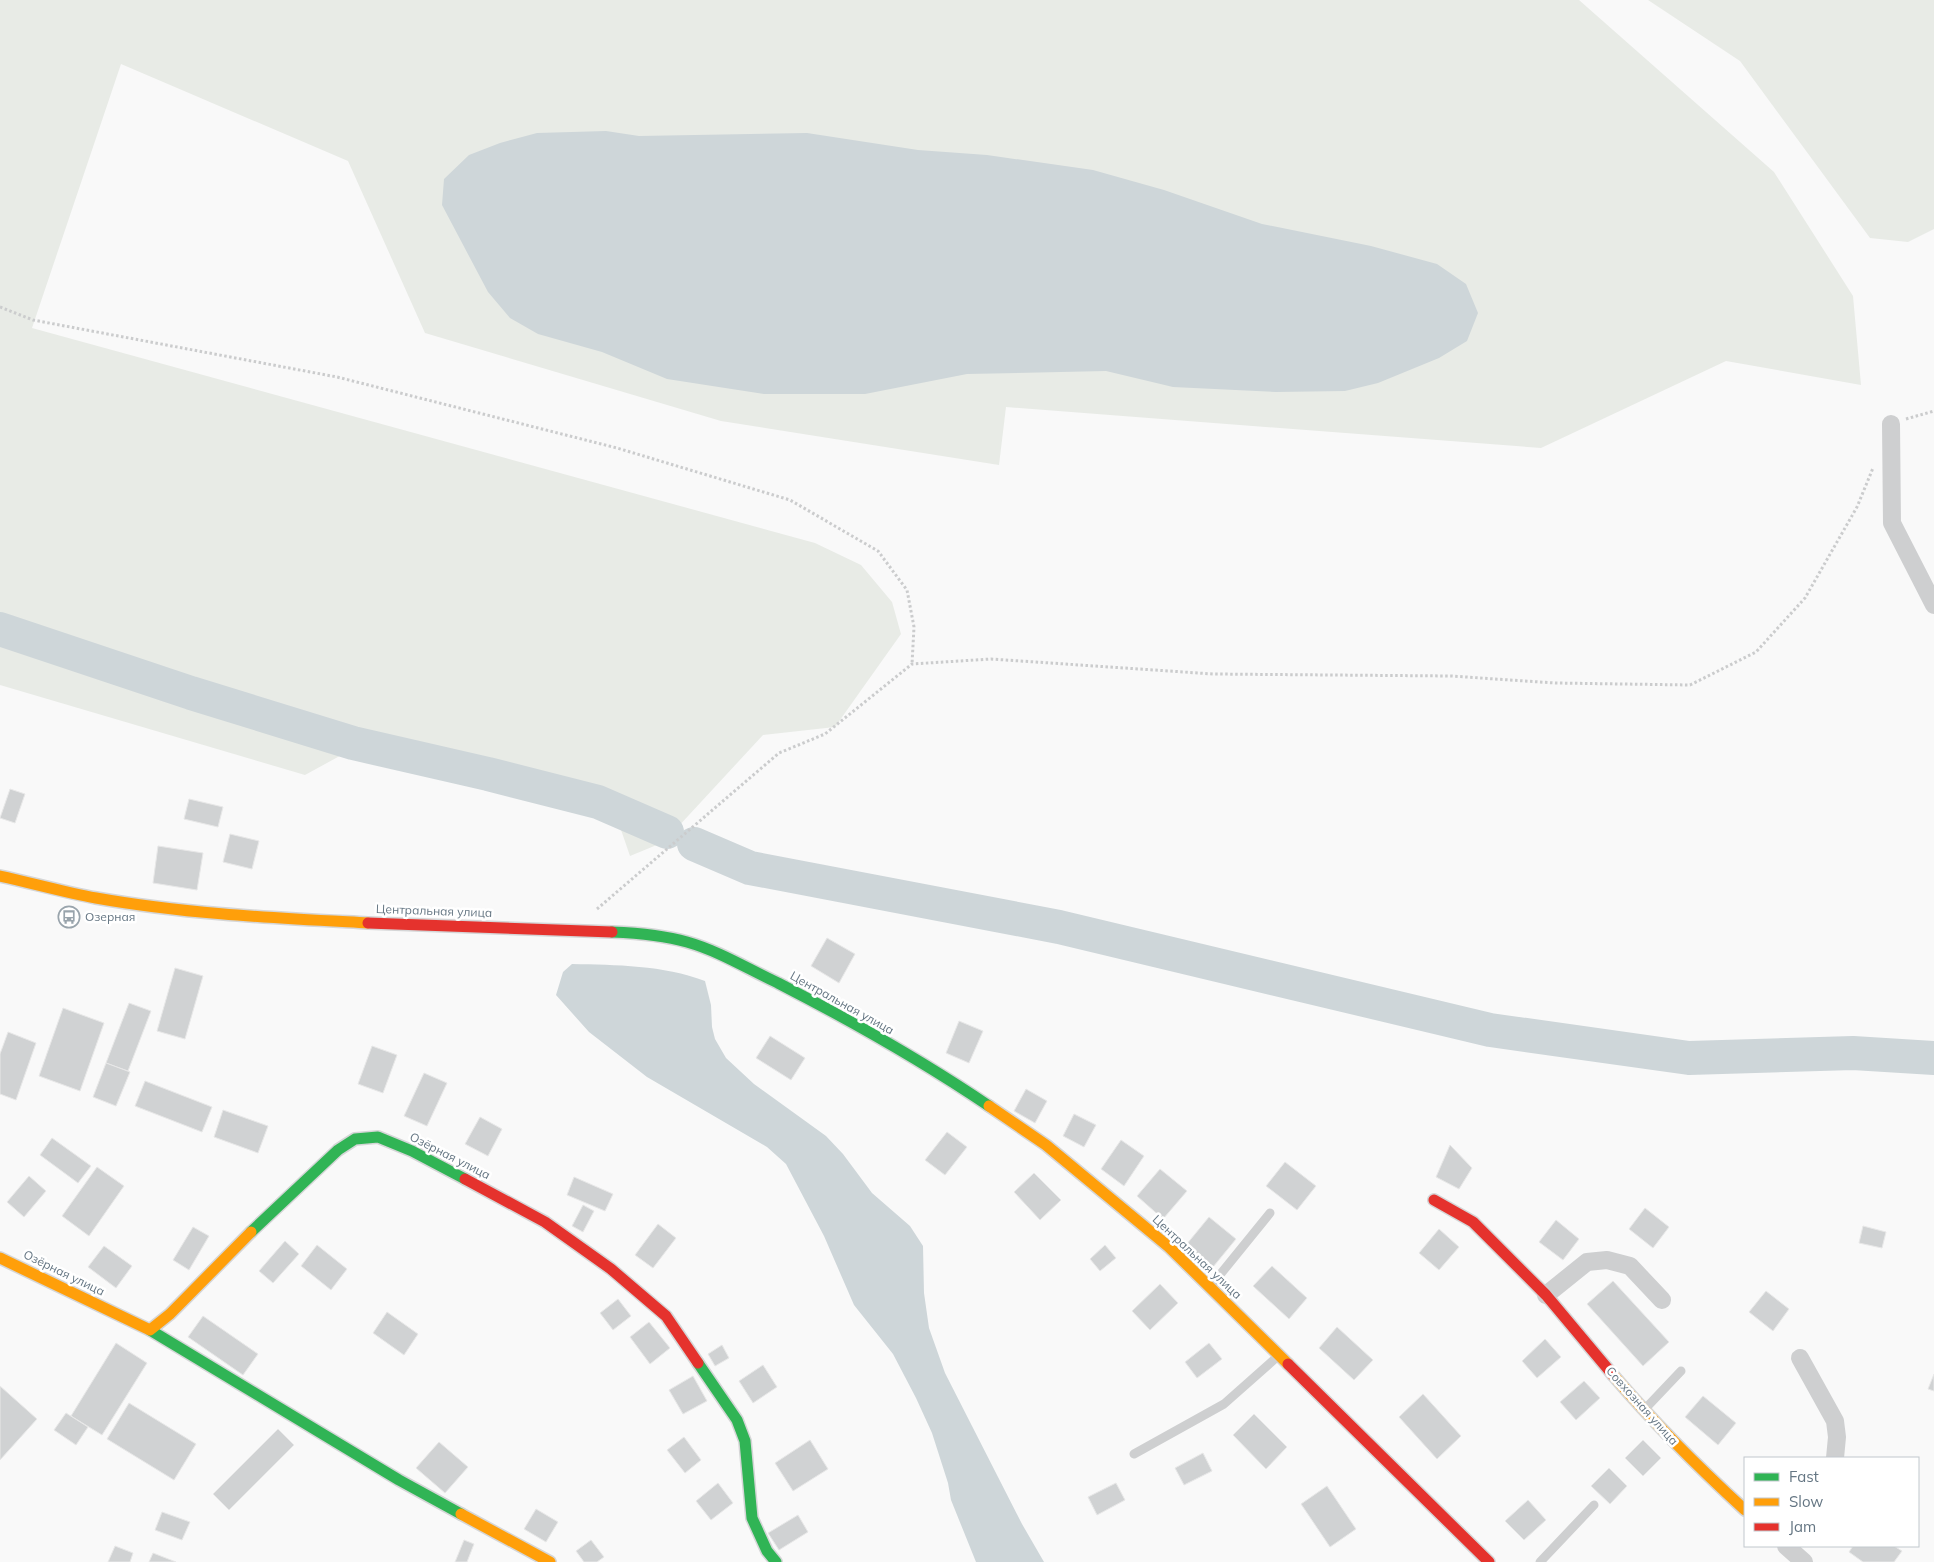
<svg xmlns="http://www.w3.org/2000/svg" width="1934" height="1562" font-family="Mulish,sans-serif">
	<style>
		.green { fill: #e8ebe6 }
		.water { fill: #ced6d9 }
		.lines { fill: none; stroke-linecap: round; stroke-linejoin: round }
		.river { stroke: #ced6d9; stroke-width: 34 }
		.building { fill: #d0d2d3; stroke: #e8e8e8 }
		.fast-casing { stroke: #d5d6d7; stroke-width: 14 }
		.slow-casing { stroke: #d5d6d7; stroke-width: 14 }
		.jam-casing { stroke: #d5d6d7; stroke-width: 14 }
		.path { stroke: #cbcccd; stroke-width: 3; stroke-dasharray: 2.5 2.5; stroke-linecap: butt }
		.lane { stroke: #cecfd0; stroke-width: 9 }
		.street { stroke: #cecfd0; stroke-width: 18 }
		.fast { stroke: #30b455; stroke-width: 11 }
		.slow { stroke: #ff9f0a; stroke-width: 11 }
		.jam { stroke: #e5322d; stroke-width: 11 }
		.labels { text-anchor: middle; stroke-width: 5; stroke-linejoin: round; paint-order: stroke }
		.street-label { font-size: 12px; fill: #657683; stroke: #fff }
		.poi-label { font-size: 12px; fill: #657683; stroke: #fff; text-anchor: start }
	</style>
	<rect width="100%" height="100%" fill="#f9f9f9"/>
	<g class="green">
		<polygon points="0,0 1579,0 1774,172 1853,296 1861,385 1726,361 1541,448 1006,407 999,465 721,421 425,333 348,161 121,64 32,328 815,543 861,565 892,602 901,634 835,727 763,735 664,842 630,856 608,792 521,767 358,746 305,775 0,685"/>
		<polygon points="1648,0 1934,0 1934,229 1908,242 1870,238 1740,61"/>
	</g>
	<g class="water">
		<polygon points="606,131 639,136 807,133 918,150 987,155 1093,170 1164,190 1262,224 1371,246 1437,264 1466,284 1478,313 1467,341 1439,358 1378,383 1345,391 1276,392 1173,387 1106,371 967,374 865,394 764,394 667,379 602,352 538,334 510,318 488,292 442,205 444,179 469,155 500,143 537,133"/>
		<polygon points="0,624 48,641 90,651 104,663 81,664 0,639"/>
		<path d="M572 964C616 965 663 965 705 981L711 1005 712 1027 715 1039 726 1058 754 1084 826 1136 843 1154 872 1193 910 1226 923 1246 924 1293 929 1328 945 1373 1022 1524 1044 1562H976L951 1500 948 1483 932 1433 916 1398 893 1354 854 1305 824 1236 786 1164 767 1147 647 1077 589 1032 556 995 563 972Z"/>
	</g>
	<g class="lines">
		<g class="river">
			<polyline points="0,629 191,693 353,743 488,774 598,802 667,832"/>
			<polyline points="694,844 750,868 1059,927 1490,1030 1689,1058 1853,1053 1934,1058"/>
		</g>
	</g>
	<g class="building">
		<polygon points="10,789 25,794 15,823 0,818"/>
		<polygon points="189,799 223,807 218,827 184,819"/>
		<polygon points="230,834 259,841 252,869 223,862"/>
		<polygon points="158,846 203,853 197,890 153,883"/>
		<polygon points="827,938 855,954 839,983 811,966"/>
		<polygon points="175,968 203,976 185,1039 157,1031"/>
		<polygon points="129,1003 151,1011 128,1071 106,1063"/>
		<polygon points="63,1008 104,1023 80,1091 39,1076"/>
		<polygon points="959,1021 983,1031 969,1063 946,1053"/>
		<polygon points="8,1032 36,1043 16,1100 0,1094 0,1054"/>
		<polygon points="770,1036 805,1058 791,1080 756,1058"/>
		<polygon points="372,1046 397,1055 383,1093 358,1084"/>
		<polygon points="106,1063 130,1072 116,1106 93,1097"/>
		<polygon points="424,1073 447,1083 427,1126 404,1116"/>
		<polygon points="145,1081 212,1107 202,1132 135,1106"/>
		<polygon points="1026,1089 1047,1101 1035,1123 1014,1111"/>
		<polygon points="223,1110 268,1126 258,1153 214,1137"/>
		<polygon points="1074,1114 1096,1125 1084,1147 1063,1136"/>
		<polygon points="480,1117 502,1129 488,1156 465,1144"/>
		<polygon points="947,1132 967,1147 945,1175 925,1160"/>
		<polygon points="52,1138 91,1166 78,1183 40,1155"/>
		<polygon points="1121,1140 1144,1156 1124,1186 1101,1169"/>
		<polygon points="1450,1145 1472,1168 1459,1189 1436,1177"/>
		<polygon points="1285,1162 1316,1186 1297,1210 1266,1186"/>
		<polygon points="97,1167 124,1186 89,1236 62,1216"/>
		<polygon points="1160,1169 1187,1191 1163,1219 1137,1196"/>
		<polygon points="1034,1173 1061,1200 1040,1220 1014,1192"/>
		<polygon points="29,1176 46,1191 24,1217 7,1202"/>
		<polygon points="574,1177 613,1194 605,1211 567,1195"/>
		<polygon points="583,1205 594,1211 583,1232 572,1226"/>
		<polygon points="1645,1208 1669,1227 1653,1248 1629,1229"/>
		<polygon points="1209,1217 1236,1239 1213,1267 1186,1245"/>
		<polygon points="1556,1220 1579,1239 1563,1260 1539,1242"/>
		<polygon points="658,1224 676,1238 653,1268 635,1255"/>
		<polygon points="1863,1226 1886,1232 1882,1248 1859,1243"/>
		<polygon points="193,1227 209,1236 189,1270 173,1260"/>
		<polygon points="1439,1229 1459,1247 1439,1270 1419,1253"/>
		<polygon points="285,1241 299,1254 273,1283 259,1271"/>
		<polygon points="317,1245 347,1269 331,1290 301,1266"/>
		<polygon points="1105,1245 1116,1258 1100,1271 1090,1259"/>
		<polygon points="104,1246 132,1266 116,1288 88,1267"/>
		<polygon points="1272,1266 1307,1298 1289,1319 1253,1286"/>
		<polygon points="1613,1281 1669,1342 1643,1366 1587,1304"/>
		<polygon points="1160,1284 1178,1303 1150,1330 1132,1311"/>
		<polygon points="1766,1291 1789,1309 1773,1331 1749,1312"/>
		<polygon points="618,1299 631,1316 613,1330 600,1313"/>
		<polygon points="387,1312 418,1334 404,1355 373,1333"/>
		<polygon points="203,1316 258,1354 243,1375 188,1337"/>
		<polygon points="649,1322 670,1348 650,1364 630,1337"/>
		<polygon points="1337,1327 1373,1360 1354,1380 1319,1348"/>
		<polygon points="1545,1339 1561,1357 1537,1378 1522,1361"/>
		<polygon points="116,1343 147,1363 102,1435 71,1416"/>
		<polygon points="1209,1343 1222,1359 1197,1378 1185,1362"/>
		<polygon points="722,1345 729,1358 715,1366 708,1354"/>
		<polygon points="763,1365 777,1387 753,1403 739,1381"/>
		<polygon points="1934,1374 1934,1391 1928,1389"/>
		<polygon points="693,1376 707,1401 683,1414 669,1390"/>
		<polygon points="1584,1381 1600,1398 1576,1420 1560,1402"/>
		<polygon points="0,1386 37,1419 0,1460"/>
		<polygon points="1423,1394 1461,1436 1437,1459 1399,1417"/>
		<polygon points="1703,1396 1736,1423 1718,1445 1685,1417"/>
		<polygon points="129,1403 196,1444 174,1480 107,1439"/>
		<polygon points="66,1413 88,1427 76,1445 54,1430"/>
		<polygon points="1254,1414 1287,1447 1266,1469 1233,1435"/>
		<polygon points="278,1429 294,1445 229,1510 213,1494"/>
		<polygon points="684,1437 701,1460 685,1473 667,1450"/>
		<polygon points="810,1440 828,1469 793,1491 775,1463"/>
		<polygon points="1643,1440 1661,1458 1643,1476 1625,1458"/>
		<polygon points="439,1442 468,1467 445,1493 416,1468"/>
		<polygon points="1203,1453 1212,1471 1184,1485 1175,1468"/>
		<polygon points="1609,1468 1627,1486 1610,1504 1591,1486"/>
		<polygon points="718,1483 733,1503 711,1520 696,1501"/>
		<polygon points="1116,1483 1125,1500 1097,1515 1088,1497"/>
		<polygon points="1327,1486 1356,1529 1330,1547 1301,1504"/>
		<polygon points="1528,1500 1546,1520 1524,1540 1505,1521"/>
		<polygon points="536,1509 558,1522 546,1542 524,1529"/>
		<polygon points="162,1512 190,1522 182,1540 155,1530"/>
		<polygon points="798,1515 808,1532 779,1550 768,1533"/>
		<polygon points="464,1540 474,1544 467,1562 455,1562"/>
		<polygon points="591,1540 604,1557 597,1562 584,1562 576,1551"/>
		<polygon points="115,1546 133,1553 130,1562 108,1562"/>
		<polygon points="1853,1546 1894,1546 1902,1551 1894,1562 1863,1562 1849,1552"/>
		<polygon points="153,1553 176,1562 149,1562"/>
	</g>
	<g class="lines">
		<g class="fast-casing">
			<g id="fast">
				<path d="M612 932C637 933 663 935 687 942 719 951 748 969 778 983 850 1020 921 1060 989 1106"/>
				<polyline points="251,1232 338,1150 355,1139 378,1137 412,1151 465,1179"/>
				<polyline points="150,1330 399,1480 461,1514"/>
				<polyline points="698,1363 737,1420 745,1441 752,1518 767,1551 776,1562"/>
			</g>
		</g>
		<g class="slow-casing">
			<g id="slow">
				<path d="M0 876C32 883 64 892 96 898 186 914 277 918 368 923"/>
				<polyline points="989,1106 1046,1145 1169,1247 1288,1364"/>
				<polyline points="0,1258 150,1330 170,1314 251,1232"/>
				<path d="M1613 1375C1654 1423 1698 1467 1745 1510"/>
				<polyline points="461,1514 550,1562"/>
			</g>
		</g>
		<g class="jam-casing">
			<g id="jam">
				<polyline points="368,923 612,932"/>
				<polyline points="465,1179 545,1222 611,1269 666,1316 698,1363"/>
				<polyline points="1434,1200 1473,1222 1546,1295 1613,1375"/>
				<polyline points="1288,1364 1489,1562"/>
			</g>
		</g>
		<g class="path">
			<polyline points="0,307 33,320 337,377 617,448 790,500 878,551 907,590 914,627 912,664"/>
			<polyline points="1906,419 1934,411"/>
			<polyline points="597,909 779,753 825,734 912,664 991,659 1213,674 1451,676 1555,683 1690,685 1756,652 1805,598 1857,507 1873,468"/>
		</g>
		<g class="lane">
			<polyline points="1210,1287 1270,1213"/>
			<polyline points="1644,1410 1681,1371"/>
			<polyline points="1134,1454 1224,1404 1277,1357"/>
			<polyline points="1540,1562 1594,1505"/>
		</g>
		<g class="street">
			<polyline points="1891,424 1892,523 1934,605"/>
			<polyline points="1546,1295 1587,1262 1607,1260 1630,1266 1662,1300"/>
			<polyline points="1800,1358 1835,1421 1837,1437 1835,1458"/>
			<polyline points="1786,1546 1804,1562"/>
		</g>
		<use href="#fast" class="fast"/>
		<use href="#slow" class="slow"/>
		<use href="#jam" class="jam"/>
	</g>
	<defs>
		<g id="bus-ring" transform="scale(1.125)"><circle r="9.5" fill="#fff" stroke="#99a4ac" stroke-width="1.5"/><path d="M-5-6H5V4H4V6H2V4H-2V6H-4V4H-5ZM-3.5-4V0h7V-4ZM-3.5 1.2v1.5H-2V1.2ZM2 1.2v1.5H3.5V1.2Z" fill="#99a4ac"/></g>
	</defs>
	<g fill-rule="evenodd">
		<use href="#bus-ring" x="69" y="917"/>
	</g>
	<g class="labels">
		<g class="street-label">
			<text transform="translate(434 911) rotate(2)" y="4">Центральная улица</text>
			<text transform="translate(842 1003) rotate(29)" y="4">Центральная улица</text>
			<text transform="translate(450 1156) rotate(27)" y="4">Озёрная улица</text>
			<text transform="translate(1197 1257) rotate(43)" y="4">Центральная улица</text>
			<text transform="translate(64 1273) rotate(26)" y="4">Озёрная улица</text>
			<text transform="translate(1642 1406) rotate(48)" y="4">Совхозная улица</text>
		</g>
		<g class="poi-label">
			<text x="85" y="921">Озерная</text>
		</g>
	</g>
	<rect x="1744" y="1457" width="175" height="90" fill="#ffffff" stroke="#c1c8cd"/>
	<rect x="1754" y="1473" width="25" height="8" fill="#30b455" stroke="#c1c8cd"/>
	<text x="1789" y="1482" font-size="15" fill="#657683">Fast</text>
	<rect x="1754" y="1498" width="25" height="8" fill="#ff9f0a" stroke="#c1c8cd"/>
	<text x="1789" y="1507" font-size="15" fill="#657683">Slow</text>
	<rect x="1754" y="1523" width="25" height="8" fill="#e5322d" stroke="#c1c8cd"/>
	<text x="1789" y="1532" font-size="15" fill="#657683">Jam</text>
</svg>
